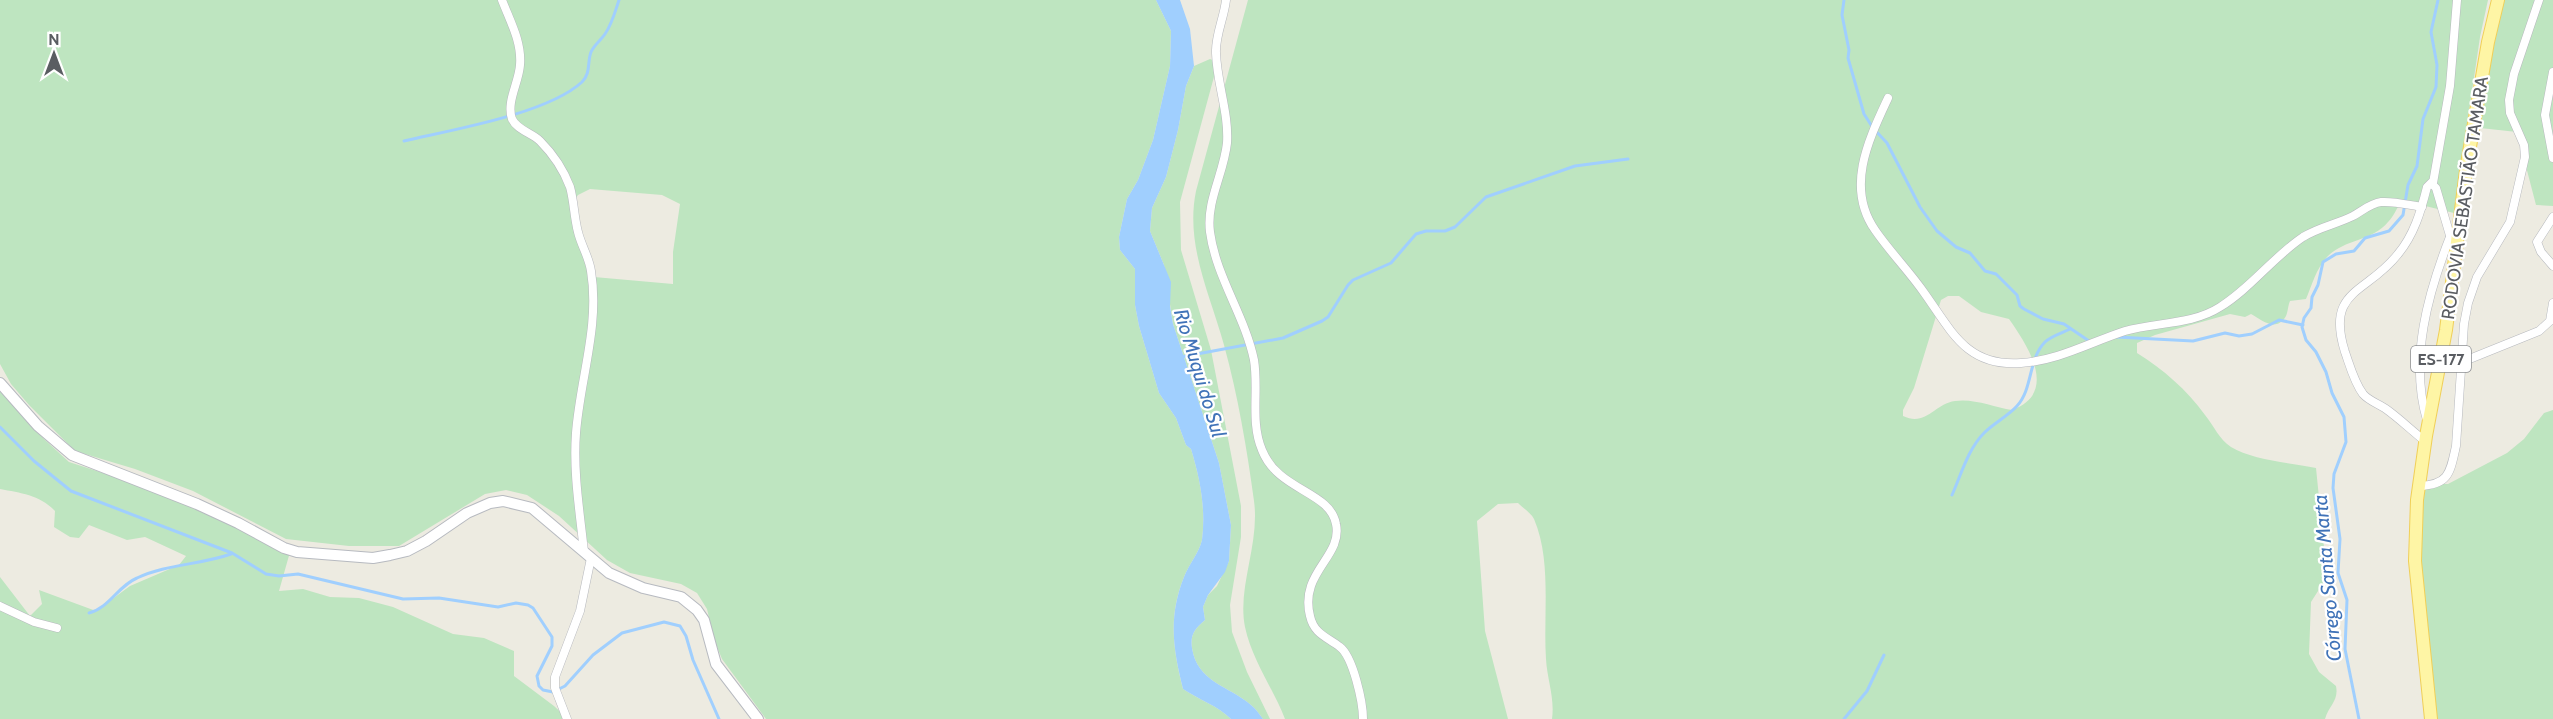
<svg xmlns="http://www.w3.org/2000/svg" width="2553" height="719" font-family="Cabin,sans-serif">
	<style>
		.green { fill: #bee5c0; fill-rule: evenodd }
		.water { fill: #a0cffe }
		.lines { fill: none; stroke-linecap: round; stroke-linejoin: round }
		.stream { stroke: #a0cffe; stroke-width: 3 }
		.minor-casing { stroke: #b7b9be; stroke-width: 9 }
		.secondary-casing { stroke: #b7bac0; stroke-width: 12 }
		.primary-casing { stroke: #f0cf58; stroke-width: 14 }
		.minor { stroke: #fff; stroke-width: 8 }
		.secondary { stroke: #fff; stroke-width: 10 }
		.primary { stroke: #fef5a5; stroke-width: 12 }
		.labels { text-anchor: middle; stroke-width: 4.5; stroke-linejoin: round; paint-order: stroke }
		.shield { fill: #fff; stroke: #8c8e91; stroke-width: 1.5 }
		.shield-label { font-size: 16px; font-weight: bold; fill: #5a5d62 }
		.street-label { font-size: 18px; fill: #5a5d62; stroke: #fff }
		.water-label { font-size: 20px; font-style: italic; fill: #4073b8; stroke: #fff }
	</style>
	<rect width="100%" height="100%" fill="#edebe1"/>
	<g class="green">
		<path d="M0 0H1156L1171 31 1170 66 1153 140 1138 180 1127 199 1119 237 1120 250 1135 269V305L1139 326 1159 393 1176 418 1186 445 1191 449C1200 478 1206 509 1202 540 1199 553 1189 564 1184 577 1168 616 1173 650 1183 689 1199 700 1217 705 1231 719H766L722 659 715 642 707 609 697 593 681 584 630 573 607 560 559 516 527 495 506 490 485 494 399 546H349L286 539 193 491 135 469 75 451 29 405 11 384 0 364ZM590 189 662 195 680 204 673 252V284L594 277 572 203 578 195Z"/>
		<path d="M1248 0H2488L2480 37 2454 213 2413 203 2400 202C2397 209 2393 217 2388 222 2373 241 2344 239 2327 257 2316 269 2312 285 2306 299L2290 301C2288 305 2288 312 2286 316 2276 333 2262 320 2251 314L2245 317 2230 314 2155 335 2137 343V353C2163 369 2187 390 2205 415 2214 426 2219 439 2231 447 2252 460 2291 463 2316 468L2327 577 2311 602 2309 654 2319 672 2336 686C2339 701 2329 705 2325 719H1552C1555 698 1547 679 1546 659 1543 615 1552 561 1534 519 1531 513 1523 508 1518 503L1498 504 1477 521 1485 631 1508 719H1285C1273 688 1252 660 1245 627 1237 587 1260 544 1254 501 1247 449 1238 396 1224 345 1210 294 1185 245 1196 191ZM1948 296H1959L1981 312 2009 319C2028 346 2059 393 2012 410 1994 407 1973 398 1955 401 1934 404 1926 427 1903 416V410L1914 388 1941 300Z"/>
		<polygon points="2503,0 2553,0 2553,206 2536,205 2517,132 2480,128 2493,39"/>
		<path d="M1210 59 1218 62 1180 202 1181 250 1211 350 1241 506V537L1230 605 1232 632 1247 672 1270 719H1263C1260 715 1256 709 1251 705 1229 686 1197 682 1192 648 1190 634 1195 629 1205 620L1203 607 1208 595 1217 586 1229 561 1231 525 1219 463 1173 324 1164 265 1150 231 1152 208 1166 177 1178 130 1186 86 1194 66Z"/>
		<path d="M0 390 44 439 69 462 159 491 290 552 279 591 303 589 330 597 359 598 393 607 453 634 484 638 514 651V676L554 706 568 719H0V577L30 616 42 604 39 590 96 611 130 586 179 565 186 556 145 537 127 540 89 525 79 538 70 537 54 527 55 511C40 495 21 493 0 489Z"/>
		<polygon points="2553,410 2553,719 2437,719 2420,583 2420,520 2424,484 2448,484 2507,453 2524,439 2544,413"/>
	</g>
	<path class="water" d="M1156 0H1180L1190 29 1194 66 1186 86 1178 130 1166 177 1152 208 1150 231 1171 282 1170 306 1173 324 1219 463 1231 525 1229 561 1225 572 1208 595 1203 607 1205 620C1195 629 1190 634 1192 648 1197 682 1229 686 1251 705 1256 709 1260 715 1263 719H1231C1217 705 1199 700 1183 689 1173 649 1168 617 1184 577 1189 564 1199 553 1202 540 1206 509 1200 478 1191 449L1186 445 1176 418 1159 393 1139 326 1135 305V269L1120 250 1119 237 1127 199 1138 180 1153 140 1170 66 1171 31Z"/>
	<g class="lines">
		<g class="stream">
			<polyline points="1844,0 1842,15 1849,50 1848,58 1864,114 1873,128 1887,143 1920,207 1937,231 1956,247 1970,253 1985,271 1996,274 2017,295 2020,306 2024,309 2043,319 2064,324 2089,341"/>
			<path d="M404 141C451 130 547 114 582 82 591 73 587 63 591 52 594 45 601 40 605 34 612 24 615 12 619 0"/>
			<polyline points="2116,337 2193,341 2225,333 2239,336 2252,334 2279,320 2303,325"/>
			<polyline points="1181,357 1283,338 1322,321 1328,317 1348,285 1353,280 1391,263 1416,234 1426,231 1445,231 1455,227 1486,197 1575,166 1628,159"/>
			<polyline points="0,427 34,461 71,491 232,553 266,574 279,576 298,574 403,599 439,598 498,607 516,603 528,605 533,608 552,637 552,646 537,676 539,686 543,690 553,692 565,686 593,655 622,633 664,622 680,626 686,636 693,660 719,719"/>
			<path d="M1952 495C1961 475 1968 449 1984 433 1994 423 2008 416 2017 406 2033 389 2028 359 2045 342 2051 336 2062 333 2070 329"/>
			<path d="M89 613C109 608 118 586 137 578 166 564 200 565 231 554"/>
			<polyline points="1844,719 1867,691 1884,655"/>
			<polyline points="2359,719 2345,649 2347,600 2338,573 2340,539 2333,488 2334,474 2346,442 2344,417 2332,393 2326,372 2316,352 2306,340 2302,327 2304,318 2311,308 2312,297 2318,285 2323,262 2336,254 2354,251 2365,238 2389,231 2403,215 2408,185 2417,166 2423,119 2436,87 2437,65 2431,32 2438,0"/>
		</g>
		<g class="minor-casing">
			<g id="minor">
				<path d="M502 0C510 21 522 42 520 65 519 82 506 102 512 119 517 130 532 133 540 141 553 154 564 171 570 187 574 201 574 217 578 232 581 245 589 257 591 271 600 326 580 379 576 433 573 473 580 513 584 552"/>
				<path d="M1226 0C1224 18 1215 36 1216 53 1217 84 1229 113 1227 143 1224 173 1206 201 1210 232 1216 277 1245 316 1254 360 1259 390 1250 422 1262 450 1278 491 1330 491 1336 524 1343 557 1299 572 1310 616 1314 634 1327 637 1340 647 1353 657 1363 702 1363 719"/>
				<polyline points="2553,72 2545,115 2553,158"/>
				<path d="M1888 98C1869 139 1845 187 1875 230 1890 252 1910 272 1925 294 1952 332 1967 367 2021 363 2057 361 2091 342 2125 331 2156 322 2192 325 2220 307 2251 288 2273 257 2303 237 2319 227 2337 224 2353 216 2362 211 2371 203 2381 202 2394 201 2409 205 2422 207"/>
				<polyline points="2433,183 2450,86 2457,0"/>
				<polyline points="2553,217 2537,242 2541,252 2553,266"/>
				<polyline points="2462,362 2539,331 2550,321 2553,303"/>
				<path d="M2427 420C2409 360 2428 293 2450 237"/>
				<path d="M2425 441C2412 431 2400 419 2386 409 2379 404 2369 401 2363 394 2354 382 2350 366 2345 352 2325 289 2367 294 2398 254 2414 235 2421 211 2427 187L2431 183 2436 188 2454 249"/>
				<path d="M2419 486C2449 485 2450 473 2456 446L2464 324 2468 303 2477 277 2510 222 2525 157 2524 145 2510 113 2509 100 2514 74 2539 0"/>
				<polyline points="0,606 34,622 57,628"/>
				<polyline points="567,719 555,688 555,677 580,611 591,558"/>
			</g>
		</g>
		<g class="secondary-casing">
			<polyline id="secondary" points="0,383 38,426 72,455 197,504 238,523 284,548 297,552 373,558 390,555 407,551 426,541 467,513 490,503 503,501 532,508 609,573 643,588 681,597 697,610 704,620 716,664 758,719"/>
		</g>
		<g class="primary-casing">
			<polyline id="primary" points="2431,719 2415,561 2417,500 2426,436 2446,330 2466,170 2488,42 2498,0"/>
		</g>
		<use href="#minor" class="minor"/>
		<use href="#secondary" class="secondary"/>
		<use href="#primary" class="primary"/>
	</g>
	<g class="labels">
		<rect class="shield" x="2411" y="346" width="60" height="26" rx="4.5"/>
		<g class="shield-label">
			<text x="2441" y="365">ES-177</text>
		</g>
		<g class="street-label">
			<text transform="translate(2465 198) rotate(-82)" y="6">RODOVIA SEBASTIÃO TAMARA</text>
		</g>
		<g class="water-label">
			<text transform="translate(1200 373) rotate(73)" y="7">Rio Muqui do Sul</text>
			<text transform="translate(2327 578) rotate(-95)" y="7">Córrego Santa Marta</text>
		</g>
	</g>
	<g transform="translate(54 54)" stroke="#ffffff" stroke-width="4.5" paint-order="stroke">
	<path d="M0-4.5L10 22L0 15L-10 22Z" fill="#5a5d62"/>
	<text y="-9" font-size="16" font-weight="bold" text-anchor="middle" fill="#5a5d62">N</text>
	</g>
</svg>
